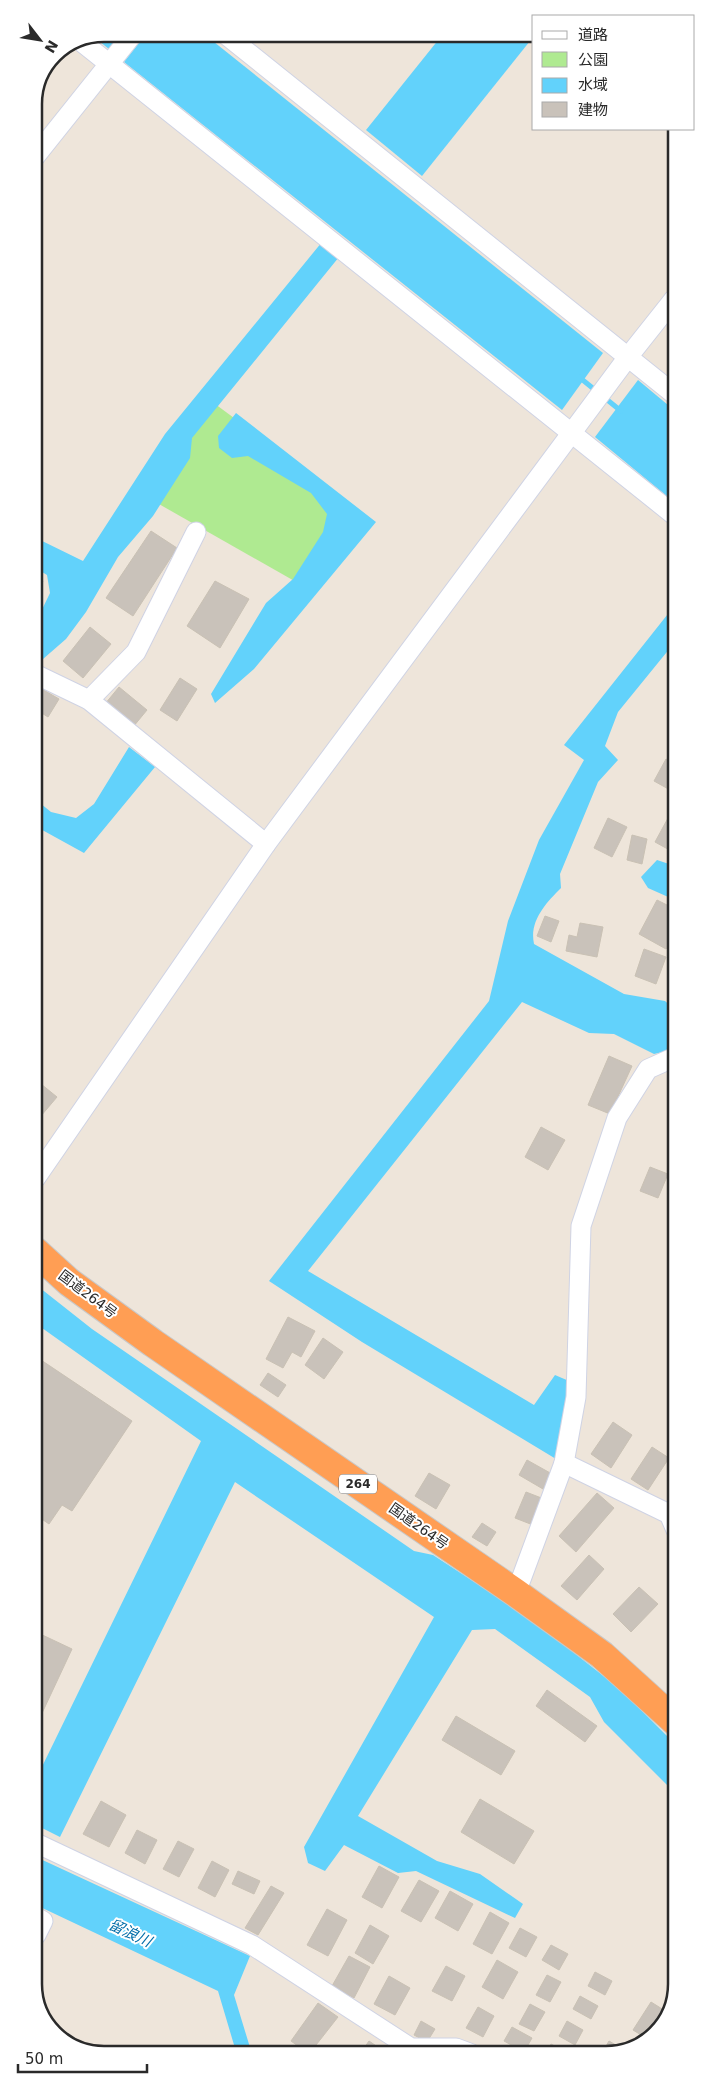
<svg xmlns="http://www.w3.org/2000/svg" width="710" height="2089" font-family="'DejaVu Sans','Noto Sans JP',sans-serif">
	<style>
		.green { fill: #afea91 }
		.water { fill: #62d2fb }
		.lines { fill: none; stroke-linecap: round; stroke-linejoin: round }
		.stream { stroke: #62d2fb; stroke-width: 5 }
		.building { fill: #c9c2ba; stroke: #c9c1b4 }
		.minor-casing { stroke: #cfd3e4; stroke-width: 21 }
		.highway-casing { stroke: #c8c8c8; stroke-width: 30 }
		.minor { stroke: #fff; stroke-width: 19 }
		.highway { stroke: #ff9e54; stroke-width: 28 }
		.labels { text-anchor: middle; stroke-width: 4; stroke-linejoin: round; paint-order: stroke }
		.shield { fill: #fff; stroke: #6a6a6a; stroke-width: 1 }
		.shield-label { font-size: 12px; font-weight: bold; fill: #2a2a2a }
		.street-label { font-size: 14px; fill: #2a2a2a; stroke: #fff }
		.water-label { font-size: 15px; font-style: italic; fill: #006da8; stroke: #fff }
		.rim { fill: none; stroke: #2a2a2a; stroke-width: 2.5 }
	</style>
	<rect width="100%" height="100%" fill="#eee5da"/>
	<polygon class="green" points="207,398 370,519 312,591 143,495"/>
	<g class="water">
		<polygon points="105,34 121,34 109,49 95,38"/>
		<polygon points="146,34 204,34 603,353 562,410 124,62"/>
		<polygon points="443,34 534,34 534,36 422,176 366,130"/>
		<polygon points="322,242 339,257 192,438 190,458 153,516 118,557 86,612 66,639 35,666 35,624 50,593 47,575 34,567 34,537 83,561 165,434"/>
		<polygon points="638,380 674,410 674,502 595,437"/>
		<polygon points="236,413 376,522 254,669 215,703 211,694 266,603 293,579 323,532 327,514 311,493 248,456 232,458 219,448 218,436"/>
		<path d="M675 605V642L618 712 605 746 618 760 598 782 560 874 561 888C546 903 529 921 534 944L624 994 665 1001 675 1010V1049L654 1054 614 1034 589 1033 522 1002 308 1271 534 1405 555 1375 569 1381 556 1459 362 1342 269 1281 489 1001 508 921 539 840 584 760 564 745Z"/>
		<polygon points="129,747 155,767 84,853 35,826 35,799 51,812 76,818 94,804"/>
		<polygon points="657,860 675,866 675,900 648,888 641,877"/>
		<polygon points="35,1284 92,1329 414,1551 433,1555 531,1619 620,1689 676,1745 676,1794 604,1722 590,1697 495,1629 472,1630 358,1816 437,1861 480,1874 523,1904 515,1918 416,1871 398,1873 344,1845 325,1871 308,1863 304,1847 434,1617 235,1482 60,1837 36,1825 36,1779 201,1441 35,1323"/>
		<polygon points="36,1857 250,1956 234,1995 252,2054 237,2055 218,1991 36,1905"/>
	</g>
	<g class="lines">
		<polyline class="stream" points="579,377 621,411"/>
	</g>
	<g class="building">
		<polygon points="151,531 177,548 133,616 106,598"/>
		<polygon points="34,577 43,581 34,599"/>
		<polygon points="215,581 249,599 220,648 187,626"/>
		<polygon points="90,627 111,644 83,678 63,661"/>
		<polygon points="180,678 197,689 177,721 160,710"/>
		<polygon points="35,685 59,699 48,717 37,710 35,714"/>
		<polygon points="119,687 147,710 133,727 105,704"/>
		<polygon points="666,759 675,764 675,786 672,791 654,781"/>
		<polygon points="674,807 675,808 675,853 655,842"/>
		<polygon points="608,818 627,827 612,857 594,848"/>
		<polygon points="632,835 647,839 642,864 627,860"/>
		<polygon points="657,900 675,909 675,933 666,949 639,934"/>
		<polygon points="545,916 559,921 551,942 537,936"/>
		<polygon points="580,923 603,927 597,957 566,951 569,935 577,937"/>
		<polygon points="644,949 666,957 656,984 635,976"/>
		<polygon points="609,1056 632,1066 610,1114 588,1105"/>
		<polygon points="41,1084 57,1097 35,1123 35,1091"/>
		<polygon points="541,1127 565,1140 548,1170 525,1157"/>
		<polygon points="650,1167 668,1174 658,1198 640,1191"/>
		<polygon points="288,1317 315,1331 301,1357 292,1352 283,1368 266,1359"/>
		<polygon points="323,1338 343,1352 324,1379 305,1365"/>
		<polygon points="35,1356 132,1421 72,1511 62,1505 49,1524 36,1515"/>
		<polygon points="268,1373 286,1385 278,1397 260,1385"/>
		<polygon points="613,1422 632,1435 611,1468 591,1454"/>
		<polygon points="652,1447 669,1458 648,1490 631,1479"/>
		<polygon points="527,1460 552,1474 543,1489 519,1475"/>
		<polygon points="429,1473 450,1485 436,1509 415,1496"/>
		<polygon points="526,1492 544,1499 533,1525 515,1518"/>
		<polygon points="597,1493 614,1508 576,1552 559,1536"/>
		<polygon points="482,1523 496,1532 487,1546 472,1537"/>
		<polygon points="589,1555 604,1569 577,1600 561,1586"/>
		<polygon points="639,1587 658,1604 631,1632 613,1614"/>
		<polygon points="36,1632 72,1649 36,1726"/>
		<polygon points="676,1669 676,1683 669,1679"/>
		<polygon points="547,1690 597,1726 585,1742 536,1706"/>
		<polygon points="456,1716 515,1751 501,1775 442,1740"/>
		<polygon points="480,1799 534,1831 514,1864 461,1832"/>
		<polygon points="101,1801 126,1815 109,1847 83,1834"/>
		<polygon points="137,1830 157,1840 145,1864 125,1853"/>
		<polygon points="178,1841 194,1849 179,1877 163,1869"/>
		<polygon points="212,1861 229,1870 215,1897 198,1888"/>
		<polygon points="379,1866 399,1877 382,1908 362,1897"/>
		<polygon points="238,1871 260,1881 254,1894 232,1884"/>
		<polygon points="419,1880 439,1891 421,1922 401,1911"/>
		<polygon points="271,1886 284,1893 258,1935 245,1928"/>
		<polygon points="450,1891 473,1904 458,1931 435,1918"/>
		<polygon points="327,1909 347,1920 328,1956 307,1945"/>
		<polygon points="490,1912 509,1923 492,1954 473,1944"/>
		<polygon points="370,1925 389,1936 373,1964 355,1953"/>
		<polygon points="520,1928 537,1937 526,1957 509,1948"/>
		<polygon points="551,1945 568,1954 559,1970 542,1960"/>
		<polygon points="349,1956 370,1967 354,1998 332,1986"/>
		<polygon points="497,1960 518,1972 503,1999 482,1987"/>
		<polygon points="446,1966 465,1976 452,2001 432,1991"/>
		<polygon points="595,1972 612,1981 605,1995 588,1986"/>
		<polygon points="547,1975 561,1982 550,2002 536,1995"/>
		<polygon points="389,1976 410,1988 395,2015 374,2004"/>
		<polygon points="580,1996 598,2006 591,2019 573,2009"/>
		<polygon points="651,2002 667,2012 659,2029 646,2038 633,2030"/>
		<polygon points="318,2003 338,2017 309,2054 291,2041"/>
		<polygon points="530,2004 545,2012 534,2031 519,2024"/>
		<polygon points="478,2007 494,2016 483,2037 466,2028"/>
		<polygon points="421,2021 435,2029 427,2042 414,2035"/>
		<polygon points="567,2021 583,2030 575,2045 559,2036"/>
		<polygon points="512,2027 532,2038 524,2052 504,2041"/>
		<polygon points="369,2041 388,2054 360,2054"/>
		<polygon points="609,2041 626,2051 602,2053"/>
		<polygon points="551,2044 568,2053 546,2053"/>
		<polygon points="288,2046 299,2054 282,2054"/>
	</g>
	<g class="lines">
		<g class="minor-casing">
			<g id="minor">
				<polyline points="225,34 674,394"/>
				<polyline points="83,43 674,515"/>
				<polyline points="34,158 133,34"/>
				<polyline points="35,674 89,700 266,844"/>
				<polyline points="89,700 136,652 196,532"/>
				<polyline points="35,1179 266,844 628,357 674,299"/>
				<polyline points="564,1463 669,1514 676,1530"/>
				<polyline points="516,1593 564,1463 576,1397 581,1226 617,1118 648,1069 675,1057"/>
				<polyline points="36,1843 252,1945 411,2048 456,2048 472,2054"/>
				<polyline points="36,1917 43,1921 36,1935"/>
			</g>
		</g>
		<g class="highway-casing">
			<polyline id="highway" points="35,1251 69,1282 153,1343 516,1593 602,1655 676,1722"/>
		</g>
		<use href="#minor" class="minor"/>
		<use href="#highway" class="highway"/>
	</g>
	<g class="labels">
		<rect class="shield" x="339" y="1474.5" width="38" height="19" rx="4"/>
		<g class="shield-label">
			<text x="358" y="1488">264</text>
		</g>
		<g class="street-label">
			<text transform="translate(88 1294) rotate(37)" y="5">国道264号</text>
			<text transform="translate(419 1526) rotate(35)" y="5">国道264号</text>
		</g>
		<g class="water-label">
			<text transform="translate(130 1933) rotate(25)" y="5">留浪川</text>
		</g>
	</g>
	<path d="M0 0H710V2089H0ZM104 42H606A62 62 0 0 1 668 104V1984A62 62 0 0 1 606 2046H104A62 62 0 0 1 42 1984V104A62 62 0 0 1 104 42Z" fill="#fff" fill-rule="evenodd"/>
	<path class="rim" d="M104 42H606A62 62 0 0 1 668 104V1984A62 62 0 0 1 606 2046H104A62 62 0 0 1 42 1984V104A62 62 0 0 1 104 42Z"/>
	<rect x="532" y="15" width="162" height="115" fill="#ffffff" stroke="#aaaaaa"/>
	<rect x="542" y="31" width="25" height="8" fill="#ffffff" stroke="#aaaaaa"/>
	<text x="578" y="40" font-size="15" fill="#2a2a2a">道路</text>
	<rect x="542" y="52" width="25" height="15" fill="#afea91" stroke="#aaaaaa"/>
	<text x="578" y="65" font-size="15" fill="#2a2a2a">公園</text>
	<rect x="542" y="78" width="25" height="15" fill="#62d2fb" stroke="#aaaaaa"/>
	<text x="578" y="90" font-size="15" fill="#2a2a2a">水域</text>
	<rect x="542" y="102" width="25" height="15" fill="#c9c2ba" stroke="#aaaaaa"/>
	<text x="578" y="115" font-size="15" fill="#2a2a2a">建物</text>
	<g transform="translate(40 40) rotate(121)" stroke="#ffffff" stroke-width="4" paint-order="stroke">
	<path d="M0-4L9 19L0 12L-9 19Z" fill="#2a2a2a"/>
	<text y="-8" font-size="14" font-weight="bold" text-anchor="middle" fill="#2a2a2a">N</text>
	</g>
	<path d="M18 2064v8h129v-8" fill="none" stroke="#2a2a2a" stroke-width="2.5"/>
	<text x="25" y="2064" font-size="15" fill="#2a2a2a" stroke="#ffffff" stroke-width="4" paint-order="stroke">50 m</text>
</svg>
